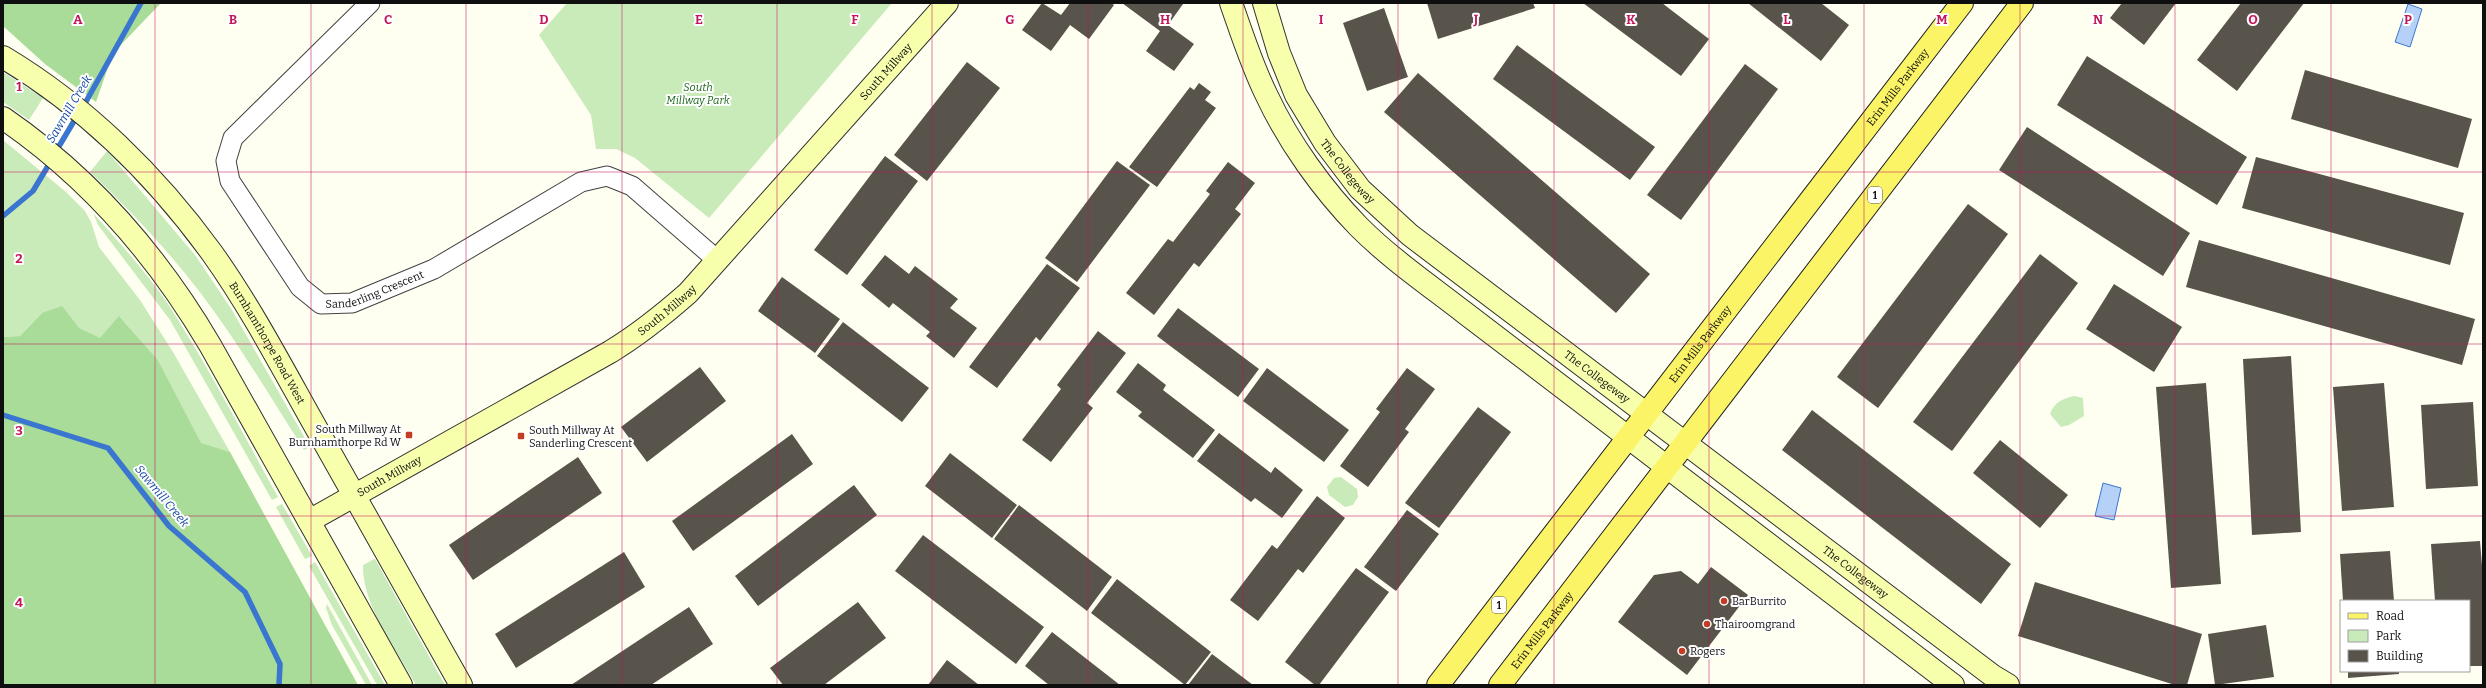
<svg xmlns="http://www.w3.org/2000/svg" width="2486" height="688" font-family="Bitter,serif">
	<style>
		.green { fill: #c9ebb9 }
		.forest { fill: #a9dc98 }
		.water { fill: #b5d1f7; stroke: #3a76d0 }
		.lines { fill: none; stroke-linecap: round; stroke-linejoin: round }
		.stream { stroke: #3a76d0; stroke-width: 5.5 }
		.building { fill: #58534b }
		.street-casing { stroke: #424242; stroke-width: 21 }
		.secondary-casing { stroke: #313131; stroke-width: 24 }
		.primary-casing { stroke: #202020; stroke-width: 24 }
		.street { stroke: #fff; stroke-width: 19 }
		.secondary { stroke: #f8ffac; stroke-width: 22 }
		.primary { stroke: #fbf466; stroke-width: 22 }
		.grid { fill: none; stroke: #c2185b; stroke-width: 1; stroke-opacity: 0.55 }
		.poi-dot { fill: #c33c24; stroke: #fff; stroke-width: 1.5 }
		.labels { text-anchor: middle; stroke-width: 4; stroke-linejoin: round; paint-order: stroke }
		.shield { fill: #fff; stroke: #575757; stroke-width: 1 }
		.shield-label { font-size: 10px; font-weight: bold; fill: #0f0f0f }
		.street-label { font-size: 11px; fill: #0f0f0f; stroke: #fff }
		.park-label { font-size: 11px; font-style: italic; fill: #1e691d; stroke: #fff }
		.poi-label { font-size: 11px; fill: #0f0f0f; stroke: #fff; text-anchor: start }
		.water-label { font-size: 12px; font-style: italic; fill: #1549a4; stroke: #fff }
		.grid-label { font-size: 13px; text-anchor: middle; font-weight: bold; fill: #c2185b; stroke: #fff; stroke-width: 4; stroke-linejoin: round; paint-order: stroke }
	</style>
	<rect width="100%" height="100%" fill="#fffff1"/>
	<g class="green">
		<polygon points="567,3 892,3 709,218 635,158 616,149 596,149 591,115 539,35"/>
		<polygon points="3,72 43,98 29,120 3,102"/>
		<polygon points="3,140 66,192 85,211 91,222 99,247 140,300 173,352 230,452 201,444 158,360 120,317 100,339 42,313 20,336 3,337"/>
		<path d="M107 151 195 255 232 310 310 447 304 450C270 396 237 341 199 291 166 248 129 209 90 172Z"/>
		<path d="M93 213C119 242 146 272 168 304 208 366 242 432 278 497L272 500 170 320 98 225Z"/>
		<path d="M2075 396 2083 398 2084 416 2069 425 2061 427 2050 414C2054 402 2064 398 2075 396Z"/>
		<polygon points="1341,477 1357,489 1358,497 1353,505 1345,507 1329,495 1327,487 1334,478"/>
		<polygon points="282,504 312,556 305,559 276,507"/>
		<path d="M374 559H375L445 685H416C397 650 362 606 363 565Z"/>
		<polygon points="315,562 385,685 377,685 309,566"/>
		<polygon points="327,604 372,685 366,685 332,625 326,608"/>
	</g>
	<g class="forest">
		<polygon points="3,3 161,3 113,53 96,102 45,64 3,26"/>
		<polygon points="62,306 79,328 100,338 119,316 158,360 201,443 230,452 358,685 3,685 3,337 20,336 42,313"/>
	</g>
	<g class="water">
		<polygon points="2408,4 2422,9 2410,47 2395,42"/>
		<polygon points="2103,483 2121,488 2114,520 2095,516"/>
	</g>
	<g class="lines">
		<g class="stream">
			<polyline points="83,107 141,3"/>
			<polyline points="55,153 77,116"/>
			<polyline points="3,216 33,191 51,161"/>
			<polyline points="3,415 108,448 169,526 245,592 280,664 279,685"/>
		</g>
	</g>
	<g class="building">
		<polygon points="1042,3 1061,15 1070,3 1111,3 1114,5 1089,39 1070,25 1051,51 1022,30"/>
		<polygon points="1122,3 1183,4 1168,25 1194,44 1174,71 1146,51 1160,31"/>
		<polygon points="1427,3 1533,3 1535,8 1438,39"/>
		<polygon points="1583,3 1662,3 1709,39 1681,76"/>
		<polygon points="1748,3 1821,3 1849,25 1821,61"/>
		<polygon points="2122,3 2176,3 2144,45 2110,18"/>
		<polygon points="2241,3 2304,3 2237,91 2197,60"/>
		<polygon points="1384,8 1408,77 1367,91 1343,23"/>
		<polygon points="1517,45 1655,147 1630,180 1493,79"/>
		<polygon points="2087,56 2247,157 2217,205 2057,105"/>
		<polygon points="967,62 1000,88 927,181 894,155"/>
		<polygon points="1745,64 1778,89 1681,220 1647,195"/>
		<polygon points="2305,70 2472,119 2458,168 2291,119"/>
		<polygon points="1418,73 1650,274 1616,313 1384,112"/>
		<polygon points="1199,83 1211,92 1205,100 1216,108 1157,187 1129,167 1190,87 1194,90"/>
		<polygon points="2027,127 2190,233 2163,276 1999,170"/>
		<polygon points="885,156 918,181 847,275 814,250"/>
		<polygon points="2256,157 2464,213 2450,265 2242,208"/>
		<polygon points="1117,161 1150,185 1077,282 1045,258"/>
		<polygon points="1228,162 1255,183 1235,209 1241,214 1199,267 1194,263 1154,315 1126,293 1168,239 1173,242 1210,194 1206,191"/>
		<polygon points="1968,204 2008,234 1878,408 1837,377"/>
		<polygon points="2199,240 2475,319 2462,365 2186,287"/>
		<polygon points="2040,254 2078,283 1952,451 1913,422"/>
		<polygon points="885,255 909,274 915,266 958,299 950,308 977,328 954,358 926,336 930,332 893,303 889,308 861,285"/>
		<polygon points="1047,264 1080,288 1040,341 1036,337 997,388 969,367"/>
		<polygon points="782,277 840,319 815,353 758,311"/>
		<polygon points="2114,284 2182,327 2154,372 2086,329"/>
		<polygon points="1178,308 1259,369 1238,397 1157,336"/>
		<polygon points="843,322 929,388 902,422 817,356"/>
		<polygon points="1098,331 1126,353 1087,403 1093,408 1051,462 1022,440 1061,389 1057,385"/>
		<polygon points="2291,356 2301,532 2252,535 2243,359"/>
		<polygon points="1138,363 1166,385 1163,390 1215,430 1193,458 1138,416 1142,412 1116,392"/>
		<polygon points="700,367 726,401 647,462 621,427"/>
		<polygon points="1267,368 1349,430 1324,462 1243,401"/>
		<polygon points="1407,368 1435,389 1405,429 1409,432 1368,487 1340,466 1380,412 1376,409"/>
		<polygon points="2206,383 2221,584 2171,588 2156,387"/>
		<polygon points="2384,383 2394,507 2342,511 2333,387"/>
		<polygon points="2473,402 2478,486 2426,489 2421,405"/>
		<polygon points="1478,407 1511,432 1439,528 1405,503"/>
		<polygon points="1812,410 2011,564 1981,604 1782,450"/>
		<polygon points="1219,433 1271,473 1275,467 1303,490 1282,518 1255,498 1251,502 1197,461"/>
		<polygon points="792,434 813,464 693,551 672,521"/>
		<polygon points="2000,440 2068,495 2040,528 1973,473"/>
		<polygon points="950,453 1017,505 992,538 925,486"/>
		<polygon points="578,457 602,493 473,580 449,545"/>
		<polygon points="854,485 877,515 758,606 735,576"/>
		<polygon points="1317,496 1345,518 1303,573 1298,569 1258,621 1230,600 1272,545 1277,549"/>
		<polygon points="1019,505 1112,577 1087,611 994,539"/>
		<polygon points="1407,510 1439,534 1396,591 1364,567"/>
		<polygon points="923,535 1044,627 1016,664 895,571"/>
		<polygon points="2480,541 2483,578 2483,666 2469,666 2469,601 2435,601 2431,544"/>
		<polygon points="2390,551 2394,601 2343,601 2340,554"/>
		<polygon points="624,552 645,587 516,668 495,634"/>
		<polygon points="1711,567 1748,595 1687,675 1618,622 1654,575 1681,571 1698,584"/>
		<polygon points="1356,568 1389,592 1319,685 1315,685 1285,662"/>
		<polygon points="1117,579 1211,652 1185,685 1091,613"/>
		<polygon points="2035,582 2202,634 2187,685 2175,685 2018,636"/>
		<polygon points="858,602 886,638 824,685 783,685 770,668"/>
		<polygon points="689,607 713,644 651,685 571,685"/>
		<polygon points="2266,625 2274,677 2215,685 2208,634"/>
		<polygon points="1052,632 1120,685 1049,685 1025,666"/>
		<polygon points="1212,654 1253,685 1188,685"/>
		<polygon points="947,660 979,685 928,685"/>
		<polygon points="2348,671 2399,671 2399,674 2348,678"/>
	</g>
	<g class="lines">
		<g class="street-casing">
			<g id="street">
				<path id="s1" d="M370 3 233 138 226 161 230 181 300 287 321 304 352 303 434 269 581 182 607 176 632 186 717 260"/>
			</g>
		</g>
		<g class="secondary-casing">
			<g id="secondary">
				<path d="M1231 3C1242 34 1252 66 1267 96 1289 143 1323 190 1359 227 1391 259 1429 285 1465 313L1953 685"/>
				<path id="s2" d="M1264 3 1279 53 1296 95 1325 143 1360 189 1410 235 1993 676 2008 685"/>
				<path id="s3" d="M3 57C85 106 156 176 212 253 254 312 287 377 323 440 369 522 415 603 461 685"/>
				<path d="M3 118C89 177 157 255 210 345L401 685"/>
				<path id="s4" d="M309 521 610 352C638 335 663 315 688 293L947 3"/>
			</g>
		</g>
		<g class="primary-casing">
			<g id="primary">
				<path id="s5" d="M1438 685 1962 3"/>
				<path id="s6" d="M1500 685 2022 3"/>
			</g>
		</g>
		<use href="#street" class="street"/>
		<use href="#secondary" class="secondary"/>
		<use href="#primary" class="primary"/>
	</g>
	<path class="grid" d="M155 3V685M311 3V685M466 3V685M622 3V685M777 3V685M932 3V685M1088 3V685M1243 3V685M1398 3V685M1554 3V685M1709 3V685M1864 3V685M2020 3V685M2175 3V685M2331 3V685M3 172H2483M3 344H2483M3 516H2483"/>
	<g class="poi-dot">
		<rect x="405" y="431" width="8" height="8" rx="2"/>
		<rect x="517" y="432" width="8" height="8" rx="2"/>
		<circle cx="1724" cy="601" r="4"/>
		<circle cx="1707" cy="624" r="4"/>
		<circle cx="1682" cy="651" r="4"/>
	</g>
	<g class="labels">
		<g class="shield">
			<rect x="1868" y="187" width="14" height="16" rx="3"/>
			<rect x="1492" y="597" width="14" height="16" rx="3"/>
		</g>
		<g class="shield-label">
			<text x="1875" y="199">1</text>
			<text x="1499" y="609">1</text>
		</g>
		<g class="street-label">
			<text dy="4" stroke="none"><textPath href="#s4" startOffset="740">South Millway</textPath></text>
			<text dy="4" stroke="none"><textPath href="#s5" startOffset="754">Erin Mills Parkway</textPath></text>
			<text dy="4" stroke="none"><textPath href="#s2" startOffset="190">The Collegeway</textPath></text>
			<text dy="4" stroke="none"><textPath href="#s1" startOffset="447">Sanderling Crescent</textPath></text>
			<text dy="4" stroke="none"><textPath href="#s4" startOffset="416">South Millway</textPath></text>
			<text dy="4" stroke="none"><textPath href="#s3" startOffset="394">Burnhamthorpe Road West</textPath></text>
			<text dy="4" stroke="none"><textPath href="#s5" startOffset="430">Erin Mills Parkway</textPath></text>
			<text dy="4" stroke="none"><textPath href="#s2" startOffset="514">The Collegeway</textPath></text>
			<text dy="4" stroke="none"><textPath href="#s4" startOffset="92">South Millway</textPath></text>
			<text dy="4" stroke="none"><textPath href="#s2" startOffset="838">The Collegeway</textPath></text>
			<text dy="4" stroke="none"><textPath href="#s6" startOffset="69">Erin Mills Parkway</textPath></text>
		</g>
		<g class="park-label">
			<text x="698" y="91">South<tspan x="698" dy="13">Millway Park</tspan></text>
		</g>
		<g class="poi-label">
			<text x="401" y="433" text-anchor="end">South Millway At<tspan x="401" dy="13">Burnhamthorpe Rd W</tspan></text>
			<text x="529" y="434">South Millway At<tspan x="529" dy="13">Sanderling Crescent</tspan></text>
			<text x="1732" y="605">BarBurrito</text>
			<text x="1715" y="628">Thairoomgrand</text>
			<text x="1690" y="655">Rogers</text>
		</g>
		<g class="water-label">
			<text transform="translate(69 109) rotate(-59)" y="4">Sawmill Creek</text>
			<text transform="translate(162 496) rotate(50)" y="4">Sawmill Creek</text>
		</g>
	</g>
	<g class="grid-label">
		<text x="78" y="24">A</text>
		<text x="233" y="24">B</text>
		<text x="388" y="24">C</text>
		<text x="544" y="24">D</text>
		<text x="699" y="24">E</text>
		<text x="855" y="24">F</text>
		<text x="1010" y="24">G</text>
		<text x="1165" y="24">H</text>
		<text x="1321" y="24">I</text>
		<text x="1476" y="24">J</text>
		<text x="1631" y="24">K</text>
		<text x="1787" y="24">L</text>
		<text x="1942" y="24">M</text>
		<text x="2098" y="24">N</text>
		<text x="2253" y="24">O</text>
		<text x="2408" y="24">P</text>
		<text x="19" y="91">1</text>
		<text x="19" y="263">2</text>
		<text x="19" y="435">3</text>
		<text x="19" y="607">4</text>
	</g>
	<rect width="2486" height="688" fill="none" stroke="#0f0f0f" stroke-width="8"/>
	<rect x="2340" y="600" width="130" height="72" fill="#ffffff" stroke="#9f9f9f"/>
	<rect x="2348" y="613" width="20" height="6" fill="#fbf466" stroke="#9f9f9f"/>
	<text x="2376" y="620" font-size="12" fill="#0f0f0f">Road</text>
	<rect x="2348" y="630" width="20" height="12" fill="#c9ebb9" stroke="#9f9f9f"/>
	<text x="2376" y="640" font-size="12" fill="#0f0f0f">Park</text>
	<rect x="2348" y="650" width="20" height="12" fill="#58534b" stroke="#9f9f9f"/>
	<text x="2376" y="660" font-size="12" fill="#0f0f0f">Building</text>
</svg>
